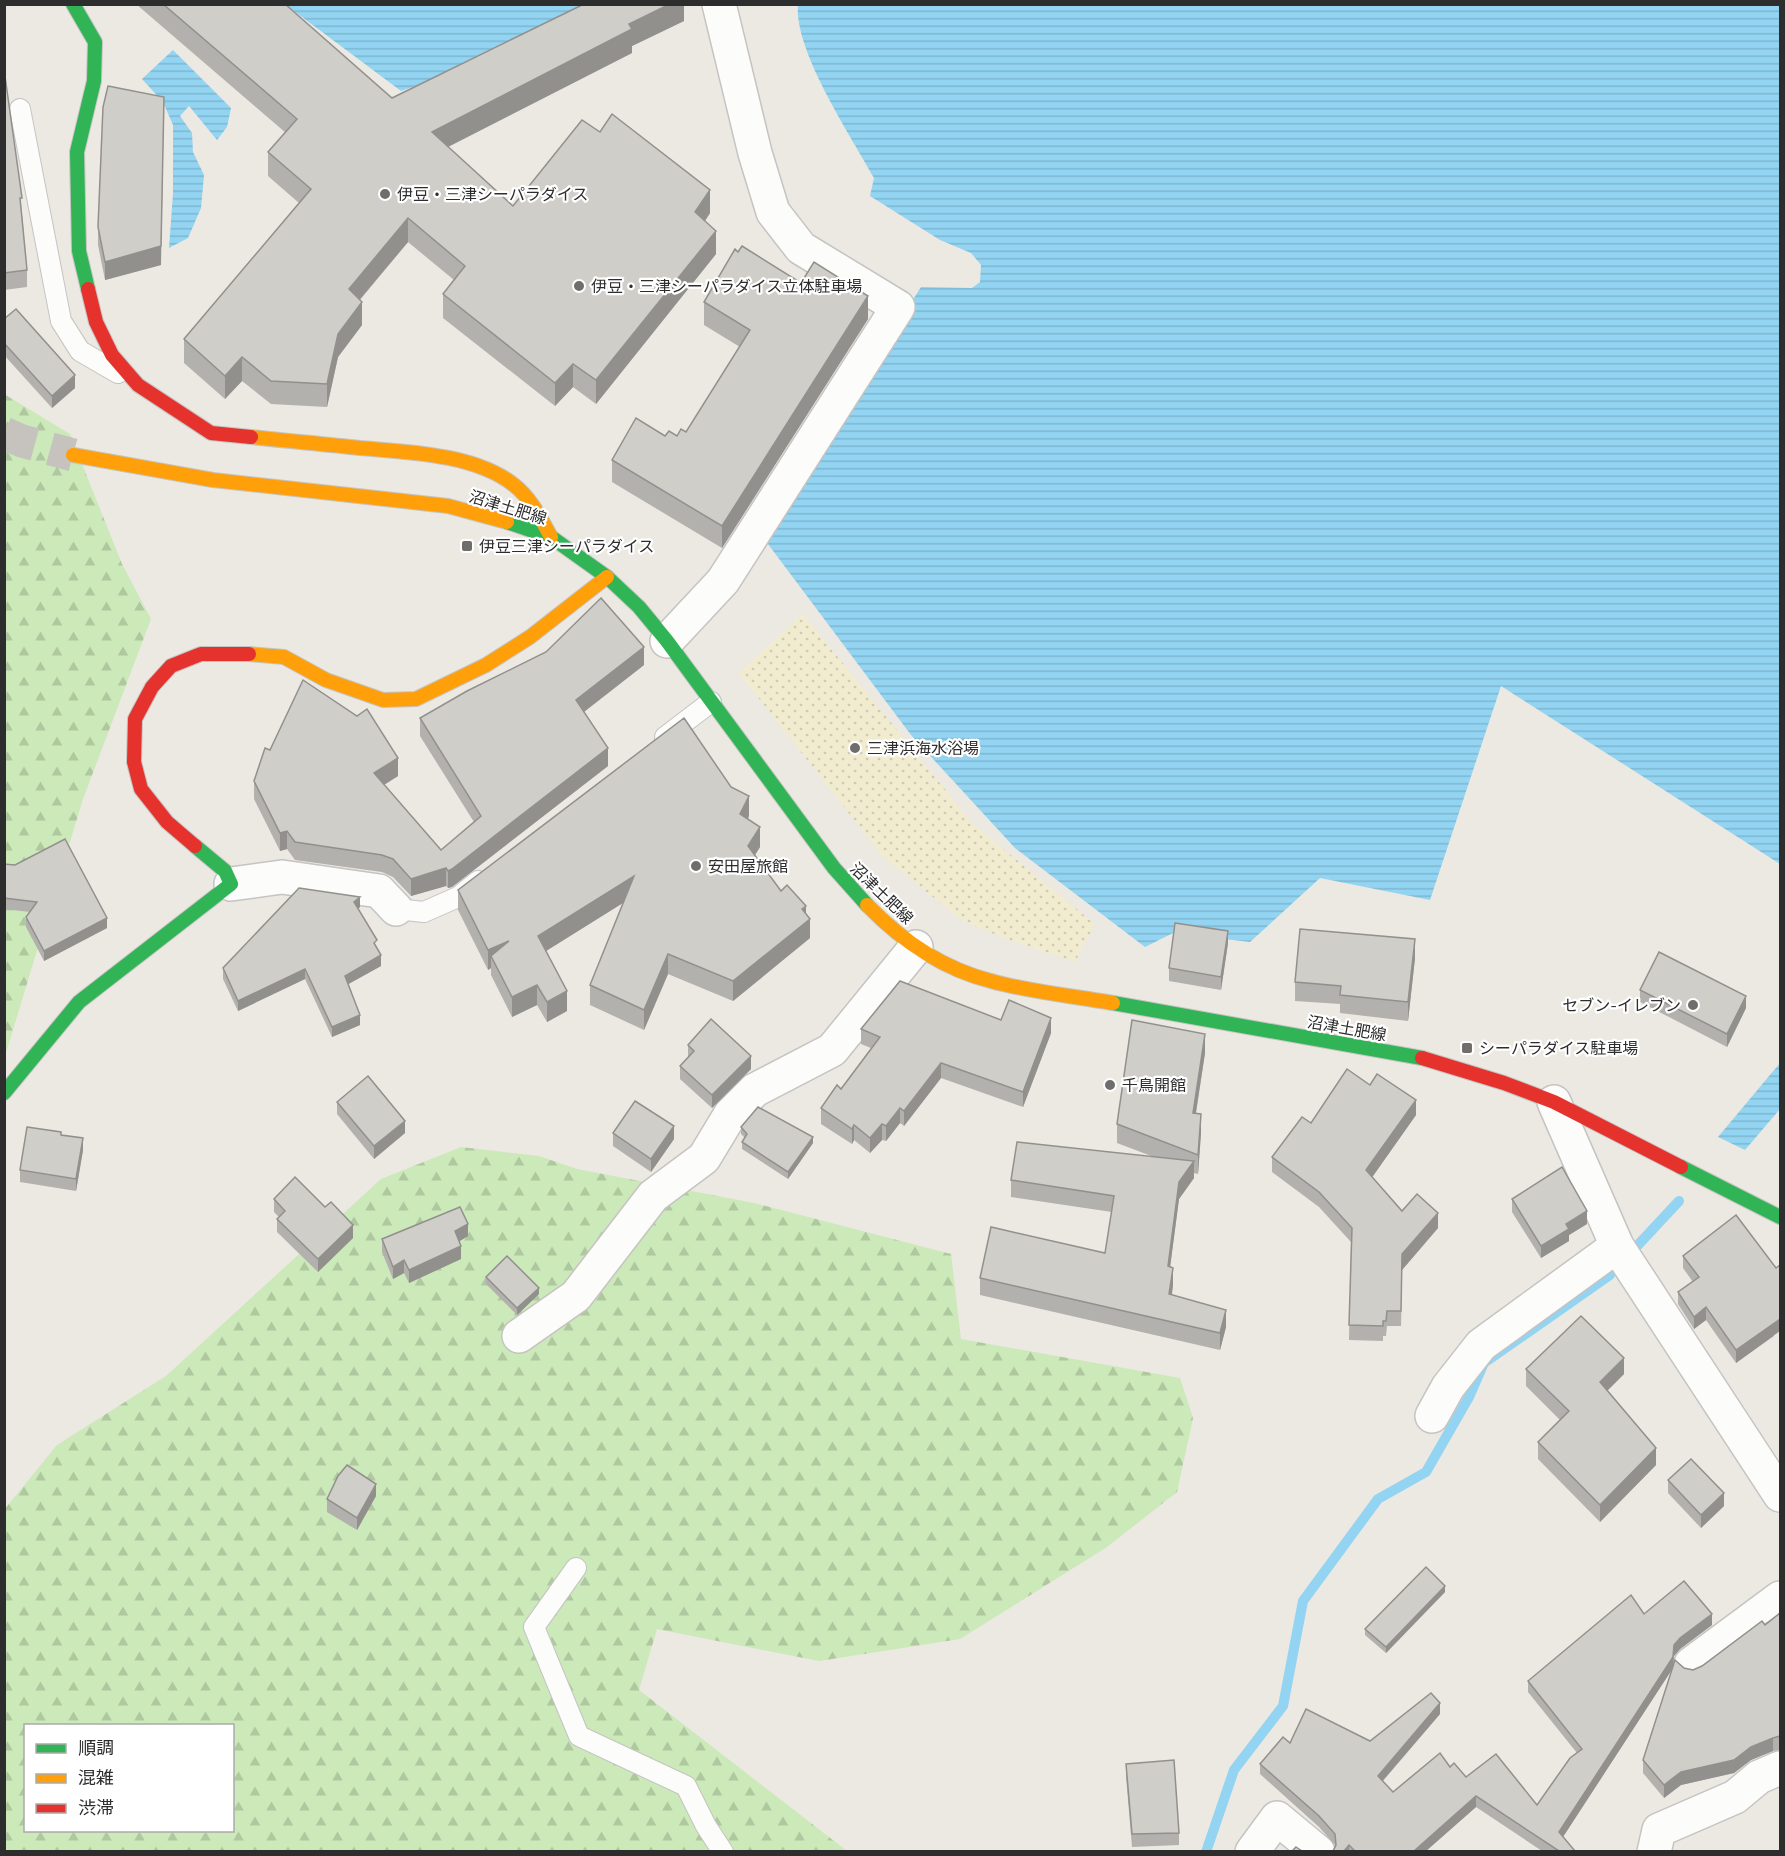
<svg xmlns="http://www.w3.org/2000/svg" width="1785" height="1856" font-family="Raleway,'Noto Sans JP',sans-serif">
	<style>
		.forest { fill: url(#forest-firs); fill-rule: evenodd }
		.sand { fill: url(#sand-dots) }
		.water { fill: url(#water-rules) }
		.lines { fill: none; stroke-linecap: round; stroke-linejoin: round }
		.stream { stroke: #92d4f1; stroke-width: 10 }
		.primary-tunnel { stroke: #c6c3be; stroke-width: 33; stroke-dasharray: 33 16; stroke-linecap: butt }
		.lane-casing { stroke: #c5c4c3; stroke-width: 22 }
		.street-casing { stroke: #c5c4c3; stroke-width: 36 }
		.fast-casing { stroke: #c5c4c3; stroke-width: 16 }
		.slow-casing { stroke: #c5c4c3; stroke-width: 16 }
		.jam-casing { stroke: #c5c4c3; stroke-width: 16 }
		.lane { stroke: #fcfcfb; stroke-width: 20 }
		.street { stroke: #fcfcfb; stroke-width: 33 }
		.fast { stroke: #30b455; stroke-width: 14 }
		.slow { stroke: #ff9f0a; stroke-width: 14 }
		.jam { stroke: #e5322d; stroke-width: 14 }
		.wall { fill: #b3b1ad }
		.shaded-wall { fill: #92908d }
		.building { fill: #d0cec9; stroke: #92908d; stroke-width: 1.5 }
		.poi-dot { fill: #706e6c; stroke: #fff; stroke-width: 2 }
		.labels { text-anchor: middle; stroke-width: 4.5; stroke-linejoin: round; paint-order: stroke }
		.poi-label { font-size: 16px; fill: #2d2d2d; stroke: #fff; text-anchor: start }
		.street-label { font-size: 16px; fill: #2d2d2d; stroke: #fff }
	</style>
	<defs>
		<pattern id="forest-firs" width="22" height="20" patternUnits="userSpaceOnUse" patternTransform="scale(1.5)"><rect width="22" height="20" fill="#cbe9b9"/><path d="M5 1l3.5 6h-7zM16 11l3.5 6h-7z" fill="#afc89f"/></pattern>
		<pattern id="sand-dots" width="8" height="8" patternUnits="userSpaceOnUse" patternTransform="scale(1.5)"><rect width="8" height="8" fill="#f1ecd0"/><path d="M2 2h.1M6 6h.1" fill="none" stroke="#cfcbb3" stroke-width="1.8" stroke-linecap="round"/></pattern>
		<pattern id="water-rules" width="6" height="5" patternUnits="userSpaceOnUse" patternTransform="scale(1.5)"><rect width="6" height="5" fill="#92d4f1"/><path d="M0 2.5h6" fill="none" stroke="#7eb6cf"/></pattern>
	</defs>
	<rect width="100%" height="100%" fill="#ece8e2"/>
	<g class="forest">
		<polygon points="4,394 70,434 122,564 151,619 83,799 5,1056"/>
		<path d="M461 1147 539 1156 577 1169 754 1203 951 1254 961 1339 1180 1378 1193 1418 1177 1492 1107 1547 960 1639 819 1661 657 1629 639 1690 847 1851H5L4 1510 57 1445 166 1376 381 1179ZM26 1726H232V1830H26Z"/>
	</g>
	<polygon class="sand" points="803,614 973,824 1095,924 1075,962 1006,939 963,921 883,857 739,673"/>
	<g class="water">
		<polygon points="286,5 585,5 465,69 401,91"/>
		<path d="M798 5H1780V864L1501 686 1430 900 1320 878 1250 942 1173 933 1145 947 1015 848 911 735 762 536 921 287 972 288 980 282 981 265 971 253 940 240 870 196 874 178C851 136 794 51 798 5Z"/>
		<polygon points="173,50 231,108 227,127 217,140 189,106 180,116 192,133 193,152 204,175 201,208 188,238 169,248 173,194 173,125 163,102 142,79"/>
		<polygon points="1780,1063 1780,1109 1745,1150 1718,1137"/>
	</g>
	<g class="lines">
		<g class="stream">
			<polyline points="1638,1245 1679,1201"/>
			<polyline points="1206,1852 1234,1770 1283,1706 1303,1601 1378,1499 1426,1472 1469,1397 1484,1363 1610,1275"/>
		</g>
		<polyline class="primary-tunnel" points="4,433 22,441 73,455"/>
		<g class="lane-casing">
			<g id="lane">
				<polyline points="20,109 61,321 80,351 118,373"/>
				<polyline points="665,737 711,702"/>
				<polyline points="396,909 424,912 458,897 478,881"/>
				<polyline points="576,1568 534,1627 579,1736 686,1786 706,1826 723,1852"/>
			</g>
		</g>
		<g class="street-casing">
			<g id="street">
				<polyline points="667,641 723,581 898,307 801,248 773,212 755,153 719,4"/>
				<polyline points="231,884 282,877 379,891 396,909"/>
				<polyline points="1554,1102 1617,1246 1780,1495"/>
				<polyline points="519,1336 576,1296 653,1196 704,1158 730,1115 755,1090 832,1050 916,947"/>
				<polyline points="1432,1416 1448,1387 1481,1345 1617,1246"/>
				<polyline points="1691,1664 1780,1598"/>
				<polyline points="1252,1852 1277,1818 1318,1852"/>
				<polyline points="1654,1852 1659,1830 1735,1797 1759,1777 1780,1768"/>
			</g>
		</g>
		<g class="fast-casing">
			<g id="fast">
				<polyline points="73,4 95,42 94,81 77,152 79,251 88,289"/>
				<polyline points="507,522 551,537 607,577 639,607 667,641 834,868 867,905"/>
				<polyline points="1113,1003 1422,1058"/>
				<polyline points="4,1093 79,1002 231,884 225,871 195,846"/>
				<polyline points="1681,1167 1780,1217"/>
			</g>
		</g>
		<g class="slow-casing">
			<g id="slow">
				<path d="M251 437C287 441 324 444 360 448 408 452 475 454 514 485 531 498 541 519 551 537"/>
				<polyline points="73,455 213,480 448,506 507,522"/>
				<polyline points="249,654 284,657 326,680 383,700 416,699 486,665 530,637 607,577"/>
				<path d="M867 905C901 940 943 969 991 981 1030 992 1073 996 1113 1003"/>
			</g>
		</g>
		<g class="jam-casing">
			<g id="jam">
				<polyline points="88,289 96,322 112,355 138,385 211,433 251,437"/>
				<polyline points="195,846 167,822 141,789 134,762 135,719 152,687 171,666 201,654 249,654"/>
				<polyline points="1422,1058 1504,1083 1554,1102 1681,1167"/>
			</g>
		</g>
		<use href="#lane" class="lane"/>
		<use href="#street" class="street"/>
		<use href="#fast" class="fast"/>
		<use href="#slow" class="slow"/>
		<use href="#jam" class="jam"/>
	</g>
	<g class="wall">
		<polygon points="136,4 285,4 392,98 684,4 684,21 632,46 632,53 448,147 513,206 710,213 705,221 716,254 596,404 573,387 555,406 443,318 443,294 454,280 408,242 360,300 362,325 338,357 327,407 271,404 242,381 225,399 184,363 184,339 299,203 268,176 268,152 286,133"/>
		<polygon points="4,69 22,214 27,270 27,287 4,290"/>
		<polygon points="98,227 161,265 105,280 98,245"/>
		<polygon points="738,252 801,283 868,319 722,548 612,482 612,460 686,432 740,347 704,325 704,302"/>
		<polygon points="4,319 75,388 52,408 4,355"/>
		<polygon points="644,665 584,712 608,766 452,887 448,888 446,886 411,896 393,877 382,872 295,860 287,849 280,851 254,799 254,781 270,750 398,776 384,785 441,850 474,822 420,736 420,718"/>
		<polygon points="749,816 748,819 760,847 755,855 781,891 806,914 810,938 733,1001 668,974 644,1030 590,1005 590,985 623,903 546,951 567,1011 547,1022 537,1005 512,1017 491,975 491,968 488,970 458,910 458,890"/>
		<polygon points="4,864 107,928 44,961 26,927 26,917 30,912 4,909"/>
		<polygon points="360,907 358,909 377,949 381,966 348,984 360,1025 332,1037 305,979 238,1011 223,979 223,968"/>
		<polygon points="1228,943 1221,990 1169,981 1169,968"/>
		<polygon points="1415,958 1408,1021 1340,1013 1340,1004 1295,1001 1295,982"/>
		<polygon points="1640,990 1746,1008 1727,1047 1640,1002"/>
		<polygon points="1001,1020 1051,1033 1023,1107 941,1078 904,1126 900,1123 886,1141 882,1140 870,1153 854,1140 852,1144 821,1124 821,1108 841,1089 871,1048 861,1044 861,1029"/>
		<polygon points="688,1045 751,1069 712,1108 680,1079 680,1066 688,1057"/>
		<polygon points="1205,1053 1196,1113 1201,1133 1198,1174 1194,1173 1194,1178 1179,1199 1170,1267 1173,1285 1172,1295 1226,1327 1220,1350 980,1295 980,1278 1105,1253 1112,1212 1011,1197 1011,1180 1154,1157 1117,1143 1117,1124"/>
		<polygon points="337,1102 405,1133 374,1159 337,1114"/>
		<polygon points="1416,1115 1372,1177 1402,1211 1438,1228 1402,1270 1401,1326 1387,1326 1386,1336 1383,1336 1383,1341 1349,1340 1351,1242 1319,1207 1272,1172 1272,1157 1311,1123"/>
		<polygon points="741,1127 813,1143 788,1179 742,1149 742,1142 745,1138 741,1134"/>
		<polygon points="613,1133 674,1139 651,1172 613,1146"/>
		<polygon points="83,1150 76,1191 20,1182 20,1170"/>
		<polygon points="274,1199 353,1238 318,1272 277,1232 277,1219 279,1217 274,1212"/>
		<polygon points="1512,1199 1587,1224 1569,1235 1569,1241 1541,1258 1512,1212"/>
		<polygon points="468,1236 459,1241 461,1259 409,1283 404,1273 393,1279 382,1252 382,1239"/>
		<polygon points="1683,1256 1774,1336 1736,1363 1706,1320 1694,1329 1678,1304 1678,1292 1693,1282 1683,1268"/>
		<polygon points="486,1277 539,1294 517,1315 486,1284"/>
		<polygon points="1526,1369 1624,1374 1607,1391 1656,1465 1600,1522 1538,1459 1538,1442 1560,1420 1526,1386"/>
		<polygon points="1668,1480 1724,1506 1701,1528 1668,1493"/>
		<polygon points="376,1496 357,1530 327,1512 327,1499"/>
		<polygon points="1445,1592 1386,1653 1365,1635 1365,1629"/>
		<polygon points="1780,1613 1780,1750 1773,1751 1751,1760 1734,1773 1681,1785 1664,1798 1643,1773 1643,1760 1672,1669 1563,1837 1575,1851 1542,1851 1476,1807 1426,1851 1333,1851 1335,1845 1319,1827 1260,1774 1260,1764 1290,1743 1370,1741 1440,1714 1383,1781 1393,1792 1450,1767 1466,1777 1537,1805 1577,1753 1528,1692 1528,1681 1644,1614 1712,1625 1680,1649 1674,1656 1673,1666 1693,1670 1702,1666"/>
		<polygon points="1126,1764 1179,1833 1179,1845 1132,1847 1126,1776"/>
	</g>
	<g class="shaded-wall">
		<polygon points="670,4 684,4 684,21 632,46 632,53 432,155 432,132 629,24"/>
		<polygon points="164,97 161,265 105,280 105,262"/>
		<polygon points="710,190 710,213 695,236 695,212"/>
		<polygon points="408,218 408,242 349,312 349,289"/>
		<polygon points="716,231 716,254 596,404 596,380"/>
		<polygon points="868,296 868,319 722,548 722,526"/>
		<polygon points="362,302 362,325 338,357 327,407 327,384 338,334"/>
		<polygon points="242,357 242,381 225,399 225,376"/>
		<polygon points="573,364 573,387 555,406 555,383"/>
		<polygon points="75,375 75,388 52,408 52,396"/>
		<polygon points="644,647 644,665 576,718 576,700"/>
		<polygon points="608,748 608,766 452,887 448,888 448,871"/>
		<polygon points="398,758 398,776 374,791 374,773"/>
		<polygon points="749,796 749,816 740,834 740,814"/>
		<polygon points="760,827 760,847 748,866 748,846"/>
		<polygon points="287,831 287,849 280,851 280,833"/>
		<polygon points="446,868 446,886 411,896 411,879"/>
		<polygon points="634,876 634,896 538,956 538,936"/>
		<polygon points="360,897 360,907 354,913 354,902"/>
		<polygon points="806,906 806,922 810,919 810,938 733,1001 733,981"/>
		<polygon points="107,918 107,928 44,961 44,951"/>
		<polygon points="1228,931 1228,943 1221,990 1221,977"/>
		<polygon points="1415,939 1415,958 1408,1021 1408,1002"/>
		<polygon points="509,941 491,956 491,968 488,970 488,950"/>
		<polygon points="668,954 668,974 644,1030 644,1010"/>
		<polygon points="381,955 381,966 345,986 345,976"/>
		<polygon points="305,969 305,979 238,1011 238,1001"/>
		<polygon points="537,985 537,1005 512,1017 512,997"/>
		<polygon points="567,991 567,1011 547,1022 547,1002"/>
		<polygon points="1746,996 1746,1008 1727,1047 1727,1034"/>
		<polygon points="360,1015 360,1025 332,1037 332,1027"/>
		<polygon points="1051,1018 1051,1033 1023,1107 1023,1092"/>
		<polygon points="1205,1034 1205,1053 1193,1131 1193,1113"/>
		<polygon points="751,1056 751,1069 712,1108 712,1095"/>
		<polygon points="941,1063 941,1078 904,1126 904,1111"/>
		<polygon points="1416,1100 1416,1115 1366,1186 1366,1170"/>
		<polygon points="900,1108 900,1123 886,1141 886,1126"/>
		<polygon points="1201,1114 1201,1133 1198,1174 1198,1155"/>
		<polygon points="405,1121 405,1133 374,1159 374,1146"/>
		<polygon points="882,1124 882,1140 870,1153 870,1138"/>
		<polygon points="854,1125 854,1140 852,1144 852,1129"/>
		<polygon points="674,1126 674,1139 651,1172 651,1159"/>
		<polygon points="813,1137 813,1143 788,1179 788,1172"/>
		<polygon points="83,1138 83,1150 76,1191 76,1179"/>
		<polygon points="1194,1161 1194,1178 1179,1199 1168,1283 1168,1266 1179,1182"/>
		<polygon points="1587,1211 1587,1224 1569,1235 1569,1241 1541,1258 1541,1246 1566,1224"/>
		<polygon points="1438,1213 1438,1228 1402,1270 1401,1326 1402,1254"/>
		<polygon points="468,1224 468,1236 455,1244 455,1231"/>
		<polygon points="353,1225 353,1238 318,1272 318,1259"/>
		<polygon points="461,1246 461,1259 409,1283 409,1270"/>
		<polygon points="404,1260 404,1273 393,1279 393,1267"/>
		<polygon points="1173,1268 1173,1285 1169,1311 1169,1294"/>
		<polygon points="539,1288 539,1294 517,1315 517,1308"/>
		<polygon points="1706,1307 1706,1320 1694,1329 1694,1317"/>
		<polygon points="1226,1310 1226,1327 1220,1350 1220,1333"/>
		<polygon points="1780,1319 1780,1331 1736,1363 1736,1350"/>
		<polygon points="1624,1358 1624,1374 1600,1398 1600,1382"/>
		<polygon points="1656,1448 1656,1465 1600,1522 1600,1505"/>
		<polygon points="376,1484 376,1496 357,1530 357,1518"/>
		<polygon points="1724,1493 1724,1506 1701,1528 1701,1515"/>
		<polygon points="1445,1586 1445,1592 1386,1653 1386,1647"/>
		<polygon points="1712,1614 1712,1625 1680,1649 1674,1656 1673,1668 1559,1843 1559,1832 1674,1645 1680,1638"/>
		<polygon points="1440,1703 1440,1714 1378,1786 1378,1776"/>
		<polygon points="1773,1738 1773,1751 1751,1760 1734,1773 1681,1785 1664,1798 1664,1785 1681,1772 1751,1747"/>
		<polygon points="1476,1796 1476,1807 1426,1851 1414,1851"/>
		<polygon points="1349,1845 1349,1851 1344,1851"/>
	</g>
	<g class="building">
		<polygon points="163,4 285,4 392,98 584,4 670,4 629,24 632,29 432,132 513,206 582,120 600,132 612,114 710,190 695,212 716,231 596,380 573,364 555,383 443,294 465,266 408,218 349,289 362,302 338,334 327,384 271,381 242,357 225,376 184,339 311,189 268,152 297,119"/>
		<polygon points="4,69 22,198 20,198 27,270 4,273"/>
		<polygon points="108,86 164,97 161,246 105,262 98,227 103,107"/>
		<polygon points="742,246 801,283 814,262 868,296 722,526 612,460 636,418 665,436 669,431 677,436 681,429 686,432 750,330 704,302 735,249 738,252"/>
		<polygon points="16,309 75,375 52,396 4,343 4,319"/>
		<polygon points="601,598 644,647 576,700 608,748 452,869 448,871 446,868 411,879 393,859 382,855 295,842 287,831 280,833 254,781 265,748 270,750 303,680 357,716 367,709 398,758 374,773 441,850 481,816 420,718 467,691 546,652"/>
		<polygon points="684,718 731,787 749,796 740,814 760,827 748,846 781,891 787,885 806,906 802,909 810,919 733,981 668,954 644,1010 590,985 634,876 538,936 567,991 547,1002 537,985 512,997 491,956 509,941 488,950 458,890"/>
		<polygon points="65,839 107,918 44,951 26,917 37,902 4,898 4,864 15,865"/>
		<polygon points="299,888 360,897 354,902 377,940 374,943 381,955 345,976 360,1015 332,1027 305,969 238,1001 223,968"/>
		<polygon points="1175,923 1228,931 1221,977 1169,968"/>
		<polygon points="1300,929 1415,939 1408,1002 1340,995 1341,986 1295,982"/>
		<polygon points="1659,952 1746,996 1727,1034 1640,990"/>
		<polygon points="900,981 1001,1020 1009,1000 1051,1018 1023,1092 941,1063 904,1111 900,1108 886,1126 882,1124 870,1138 854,1125 852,1129 821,1108 837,1085 841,1089 880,1037 861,1029"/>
		<polygon points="711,1019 751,1056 712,1095 680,1066 694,1051 688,1045"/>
		<polygon points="1132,1020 1205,1034 1193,1113 1201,1114 1198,1155 1117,1124"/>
		<polygon points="1347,1069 1370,1085 1377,1074 1416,1100 1366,1170 1402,1211 1417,1194 1438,1213 1402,1254 1401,1311 1387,1311 1386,1321 1383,1321 1383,1326 1349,1325 1352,1228 1319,1192 1272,1157 1302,1117 1311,1123"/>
		<polygon points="368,1076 405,1121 374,1146 337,1102"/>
		<polygon points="635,1101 674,1126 651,1159 613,1133"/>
		<polygon points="758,1107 813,1137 788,1172 742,1142 747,1134 741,1127"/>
		<polygon points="27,1127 61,1132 61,1135 83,1138 76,1179 20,1170"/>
		<polygon points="1017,1142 1194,1161 1179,1182 1168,1266 1173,1268 1169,1294 1226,1310 1220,1333 980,1278 991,1227 1105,1253 1114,1196 1011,1180"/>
		<polygon points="1562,1167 1587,1211 1566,1224 1569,1229 1541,1246 1512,1199"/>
		<polygon points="295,1177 325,1207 331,1202 353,1225 318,1259 277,1219 285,1211 274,1199"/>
		<polygon points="460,1207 468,1224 455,1231 461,1246 409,1270 404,1260 393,1267 382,1239"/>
		<polygon points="1736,1215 1776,1268 1780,1265 1780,1319 1736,1350 1706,1307 1694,1317 1678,1292 1699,1277 1683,1256"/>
		<polygon points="507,1256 539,1288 517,1308 486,1277"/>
		<polygon points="1581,1316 1624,1358 1600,1382 1656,1448 1600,1505 1538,1442 1569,1411 1526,1369"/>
		<polygon points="1691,1459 1724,1493 1701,1515 1668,1480"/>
		<polygon points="347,1465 376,1484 357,1518 327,1499 338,1476"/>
		<polygon points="1426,1567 1445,1586 1386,1647 1365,1629"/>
		<polygon points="1684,1581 1712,1614 1680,1638 1674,1645 1673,1657 1559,1832 1575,1851 1559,1851 1476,1796 1414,1851 1355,1851 1349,1845 1344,1851 1333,1851 1336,1845 1335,1834 1319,1816 1260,1764 1283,1737 1290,1743 1306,1709 1370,1741 1431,1693 1440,1703 1378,1776 1393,1792 1440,1753 1450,1767 1454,1763 1466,1777 1496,1754 1537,1805 1570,1758 1582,1749 1528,1681 1631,1595 1644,1614"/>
		<polygon points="1780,1613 1780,1736 1773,1738 1751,1747 1734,1760 1681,1772 1664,1785 1643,1760 1675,1660 1684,1668 1693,1670 1702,1666 1762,1621 1765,1625"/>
		<polygon points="1174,1760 1179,1833 1132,1834 1126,1764"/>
		<polygon points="1296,1847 1302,1851 1292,1851"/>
	</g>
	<g class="poi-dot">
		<circle cx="385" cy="194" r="6"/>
		<circle cx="579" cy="286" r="6"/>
		<rect x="461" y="540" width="12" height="12" rx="3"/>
		<circle cx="855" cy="748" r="6"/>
		<circle cx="696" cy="866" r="6"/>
		<circle cx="1693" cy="1005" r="6"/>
		<rect x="1461" y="1042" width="12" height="12" rx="3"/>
		<circle cx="1110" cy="1085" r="6"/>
	</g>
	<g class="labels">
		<g class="poi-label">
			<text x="397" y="200">伊豆・三津シーパラダイス</text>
			<text x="591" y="292">伊豆・三津シーパラダイス立体駐車場</text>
			<text x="479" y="552">伊豆三津シーパラダイス</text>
			<text x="867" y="754">三津浜海水浴場</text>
			<text x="708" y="872">安田屋旅館</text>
			<text x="1681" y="1011" text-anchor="end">セブン-イレブン</text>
			<text x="1479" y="1054">シーパラダイス駐車場</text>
			<text x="1122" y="1091">千鳥開館</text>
		</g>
		<g class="street-label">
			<text transform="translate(508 507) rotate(17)" y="6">沼津土肥線</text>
			<text transform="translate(882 893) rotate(44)" y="6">沼津土肥線</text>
			<text transform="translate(1347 1028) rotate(10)" y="6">沼津土肥線</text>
		</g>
	</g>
	<rect width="1785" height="1856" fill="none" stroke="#2d2d2d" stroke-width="12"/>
	<rect x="24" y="1724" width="210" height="108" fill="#ffffff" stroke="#ababab" stroke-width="1.5"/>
	<rect x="36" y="1744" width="30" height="9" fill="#30b455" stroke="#ababab" stroke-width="1.5"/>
	<text x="78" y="1754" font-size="18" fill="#2d2d2d">順調</text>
	<rect x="36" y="1774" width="30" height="9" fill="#ff9f0a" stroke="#ababab" stroke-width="1.5"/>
	<text x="78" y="1784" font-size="18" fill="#2d2d2d">混雑</text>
	<rect x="36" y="1804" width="30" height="9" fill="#e5322d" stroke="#ababab" stroke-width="1.5"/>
	<text x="78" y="1814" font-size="18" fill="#2d2d2d">渋滞</text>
</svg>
